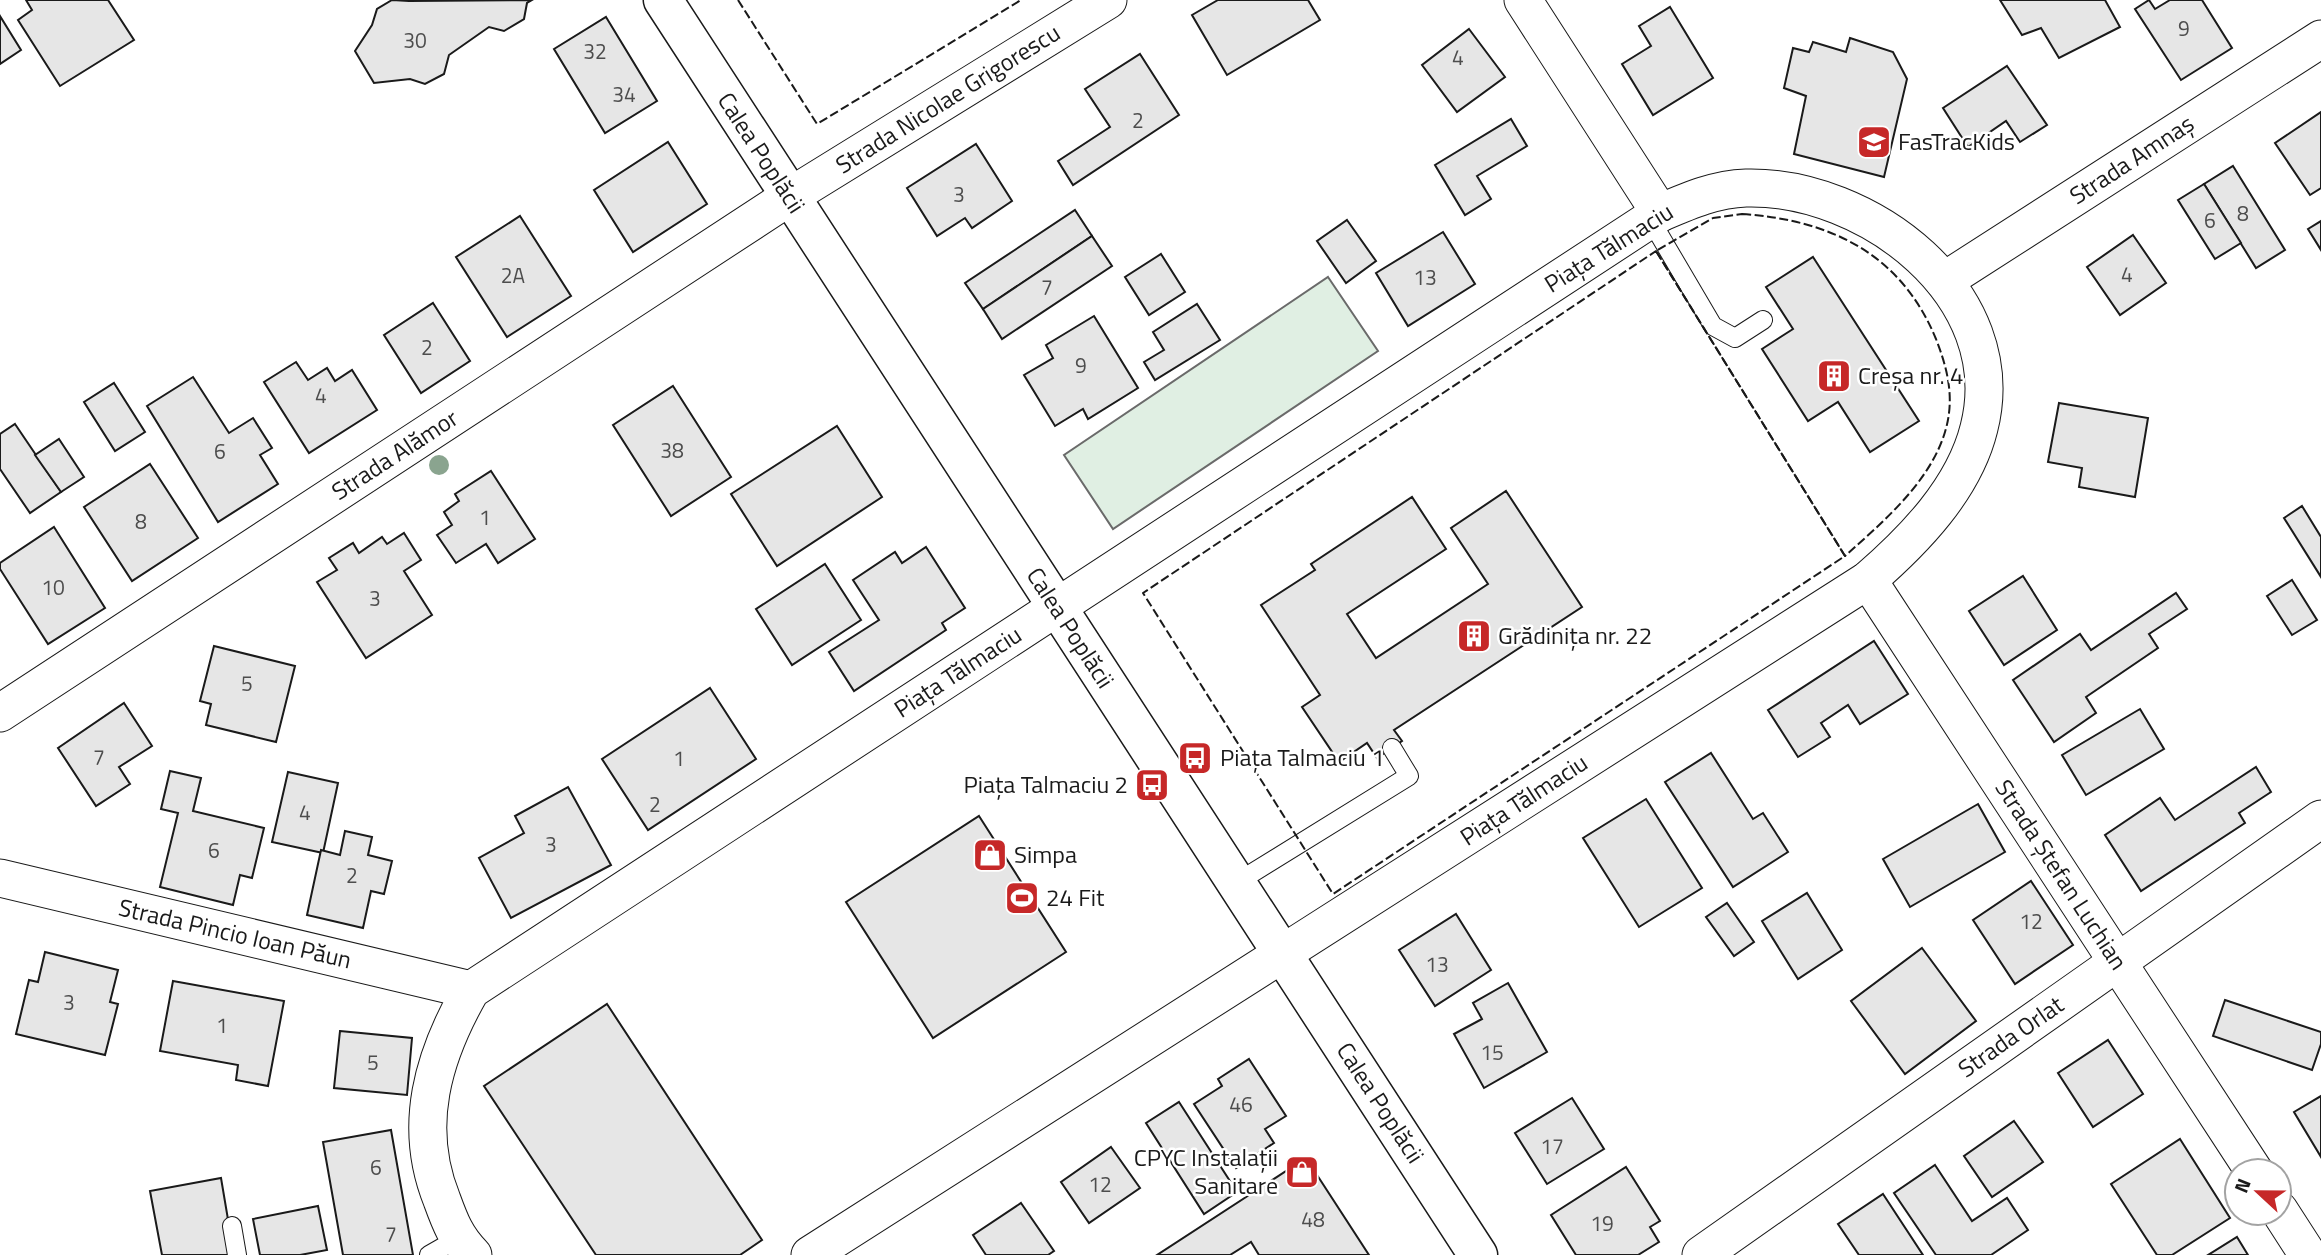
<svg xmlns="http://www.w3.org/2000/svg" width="2321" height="1255" font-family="'Titillium Web',sans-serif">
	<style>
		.green { fill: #e0efe3; stroke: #6a6a6a; stroke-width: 2 }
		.building { fill: #e6e6e6; stroke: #1a1a1a; stroke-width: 2 }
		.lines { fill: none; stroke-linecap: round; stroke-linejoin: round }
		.service-casing { stroke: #1a1a1a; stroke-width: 20 }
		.minor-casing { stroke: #1a1a1a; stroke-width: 39 }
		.secondary-casing { stroke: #1a1a1a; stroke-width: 41 }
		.service { stroke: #fff; stroke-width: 18 }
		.minor { stroke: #fff; stroke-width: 37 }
		.secondary { stroke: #fff; stroke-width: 38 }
		.fence { stroke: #1a1a1a; stroke-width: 2; stroke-dasharray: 9 3.5; stroke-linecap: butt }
		.tree { fill: #8aa48f }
		.labels { text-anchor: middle; stroke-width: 5; stroke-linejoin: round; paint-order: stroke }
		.number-label { font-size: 21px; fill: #4d4d4d }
		.street-label { font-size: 24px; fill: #1a1a1a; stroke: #fff }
		.poi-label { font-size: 24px; fill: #1a1a1a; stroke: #fff; text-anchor: start }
	</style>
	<rect width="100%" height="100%" fill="#fff"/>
	<polygon class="green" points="1328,277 1378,351 1113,529 1064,455"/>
	<g class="building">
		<polygon points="26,0 108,0 134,40 60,86 18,20 32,10"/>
		<polygon points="392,0 409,1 532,0 527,3 524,19 504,31 489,27 449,55 444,74 425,84 410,79 374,83 355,51 372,25 377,9"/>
		<polygon points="1218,0 1308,0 1320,20 1227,75 1192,15"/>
		<polygon points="2000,0 2105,0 2120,27 2059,58 2041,28 2022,35"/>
		<polygon points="2149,0 2155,9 2170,0 2202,0 2232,48 2181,80 2135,9"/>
		<polygon points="1670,7 1713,78 1653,115 1622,64 1651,46 1639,26"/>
		<polygon points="0,16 21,50 0,64"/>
		<polygon points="606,17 657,101 605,133 554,49"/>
		<polygon points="1469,29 1505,77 1457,112 1422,65"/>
		<polygon points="1850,38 1893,52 1907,79 1884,177 1794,154 1806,96 1784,88 1793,48 1809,52 1813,42 1846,52"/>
		<polygon points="1140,54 1179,115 1073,185 1058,161 1110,127 1085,89"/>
		<polygon points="2007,66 2047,125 2020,142 2006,121 1968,147 1943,108"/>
		<polygon points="2321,112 2321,188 2310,195 2275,143"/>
		<polygon points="1511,119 1527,146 1477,176 1491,199 1465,215 1435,165"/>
		<polygon points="668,142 707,204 633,252 594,190"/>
		<polygon points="976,144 1012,201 972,228 965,218 937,236 907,188"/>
		<polygon points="2233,166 2285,250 2256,268 2204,184"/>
		<polygon points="2204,184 2241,243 2215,259 2178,200"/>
		<polygon points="1075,210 1092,236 983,309 965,283"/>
		<polygon points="520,216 571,296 507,337 456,257"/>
		<polygon points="1347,220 1376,261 1346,283 1317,241"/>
		<polygon points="2321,221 2321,250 2308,229"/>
		<polygon points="1443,232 1475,284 1408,326 1376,273"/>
		<polygon points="2133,235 2166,283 2120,315 2087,267"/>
		<polygon points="1092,236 1112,266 1002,339 983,309"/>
		<polygon points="1161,254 1185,292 1149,315 1125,277"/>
		<polygon points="1813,257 1919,421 1870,452 1838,402 1808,421 1762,349 1793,329 1766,287"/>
		<polygon points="433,303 470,361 421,393 384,335"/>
		<polygon points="1197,304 1220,340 1155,380 1144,362 1164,350 1153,332"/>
		<polygon points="1094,316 1138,388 1088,419 1083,409 1055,426 1024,375 1053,358 1046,345"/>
		<polygon points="296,362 308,380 327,368 335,381 352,370 377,410 309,453 264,382"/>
		<polygon points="193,377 229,433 253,418 272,448 260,455 278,484 218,522 147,406"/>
		<polygon points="114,383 145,432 115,451 84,402"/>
		<polygon points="673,386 731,477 671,516 613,425"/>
		<polygon points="2059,403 2148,418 2135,497 2079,487 2082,468 2048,462"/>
		<polygon points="15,424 61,492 30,513 0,469 0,434"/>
		<polygon points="837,426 882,497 777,566 731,494"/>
		<polygon points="59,439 84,477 61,492 35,455"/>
		<polygon points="150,464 198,538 132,581 84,507"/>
		<polygon points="491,471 535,539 498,563 486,544 456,563 437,535 452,525 444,512 459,501 455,494"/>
		<polygon points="1506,491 1582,607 1394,730 1402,741 1377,758 1367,743 1339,762 1302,707 1320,695 1261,605 1315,570 1311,564 1412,497 1446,549 1347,614 1376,658 1488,584 1451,528"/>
		<polygon points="2302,506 2321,537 2321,577 2284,518"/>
		<polygon points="54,527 105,608 48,644 0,569 0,563"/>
		<polygon points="404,533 421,560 404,571 432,615 366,658 317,582 337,570 329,558 353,543 359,553 382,537 387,544"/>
		<polygon points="926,547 965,608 942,623 946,630 854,691 829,652 879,620 853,580 895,552 902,563"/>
		<polygon points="825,564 861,620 792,665 756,609"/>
		<polygon points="2023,576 2057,630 2004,665 1969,611"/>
		<polygon points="2292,580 2317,620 2292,635 2267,596"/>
		<polygon points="2176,593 2187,609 2149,634 2158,648 2086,697 2096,713 2054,742 2013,680 2080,634 2091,650"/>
		<polygon points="1874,641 1908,694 1860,724 1848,705 1821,723 1830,737 1798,757 1768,710"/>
		<polygon points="214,646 295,666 276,742 206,725 211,704 200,701"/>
		<polygon points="710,688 756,759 648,830 602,759"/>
		<polygon points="124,703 152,746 119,767 130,784 96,806 58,748"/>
		<polygon points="2140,709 2164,749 2086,795 2062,755"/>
		<polygon points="1711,753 1753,819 1763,813 1788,852 1733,887 1665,782"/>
		<polygon points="2256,767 2271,792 2239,813 2245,823 2141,891 2105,835 2160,798 2175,820"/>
		<polygon points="170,771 201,778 193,811 264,828 252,878 240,875 233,905 160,887 178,813 161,809"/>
		<polygon points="288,772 338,783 323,853 272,842"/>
		<polygon points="568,787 611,865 511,918 479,858 524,833 515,816"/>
		<polygon points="1646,799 1702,888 1639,927 1583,838"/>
		<polygon points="1978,804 2005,852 1910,907 1883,859"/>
		<polygon points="979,816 1066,952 933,1038 846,902"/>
		<polygon points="345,831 372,837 368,855 392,861 384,894 371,891 363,928 307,915 321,850 340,855"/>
		<polygon points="2031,881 2073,945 2015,984 1973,920"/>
		<polygon points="1807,893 1842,950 1798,979 1762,921"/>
		<polygon points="1727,903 1754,942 1734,956 1706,917"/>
		<polygon points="1456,914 1491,970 1435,1006 1399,950"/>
		<polygon points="1922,948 1976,1021 1905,1074 1851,1001"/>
		<polygon points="45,952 118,970 110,1002 118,1004 105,1055 16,1034 29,980 38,982"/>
		<polygon points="173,981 284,1001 268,1086 236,1080 238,1065 160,1051"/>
		<polygon points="1508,983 1547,1052 1484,1088 1454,1034 1482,1019 1473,1003"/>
		<polygon points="2225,1000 2321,1032 2321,1044 2312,1070 2213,1036"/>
		<polygon points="607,1004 762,1240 740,1255 596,1255 484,1086"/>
		<polygon points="340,1031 412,1038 407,1095 334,1088"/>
		<polygon points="2108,1040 2143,1094 2093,1127 2058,1073"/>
		<polygon points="1249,1059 1286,1116 1265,1129 1274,1143 1236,1168 1194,1104 1222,1086 1218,1079"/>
		<polygon points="2321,1096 2321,1157 2294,1112"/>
		<polygon points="1572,1098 1604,1149 1547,1184 1515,1133"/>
		<polygon points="1179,1102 1237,1192 1204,1214 1146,1123"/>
		<polygon points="2014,1121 2043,1162 1992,1197 1964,1156"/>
		<polygon points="391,1130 413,1255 343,1255 323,1142"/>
		<polygon points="2180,1139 2230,1218 2172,1255 2157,1255 2111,1184"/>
		<polygon points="1111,1147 1140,1188 1089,1223 1061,1182"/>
		<polygon points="1306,1158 1369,1255 1259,1255 1251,1242 1230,1255 1157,1255"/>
		<polygon points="1935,1165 1972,1221 2007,1198 2028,1230 1991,1255 1936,1255 1894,1193"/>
		<polygon points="1626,1167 1660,1221 1650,1227 1659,1242 1638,1255 1576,1255 1551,1215"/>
		<polygon points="221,1178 234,1255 162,1255 150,1191"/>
		<polygon points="1883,1194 1923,1255 1859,1255 1838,1224"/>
		<polygon points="1021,1203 1054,1251 1048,1255 986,1255 973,1235"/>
		<polygon points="318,1206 327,1250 300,1255 260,1255 253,1219"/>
		<polygon points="2237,1237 2248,1255 2208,1255"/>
	</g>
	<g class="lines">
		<g class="service-casing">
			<g id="service">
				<polyline points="1650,219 1713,326 1735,338 1763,320"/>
				<polyline points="1236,883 1409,776 1392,748"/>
				<polyline points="232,1226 237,1255"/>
				<polyline points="429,1255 457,1239"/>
			</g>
		</g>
		<g class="minor-casing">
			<g id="minor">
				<polyline points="1523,0 1660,213"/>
				<polyline points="1944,281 2321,39"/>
				<polyline points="1868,580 2254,1171"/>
				<polyline points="0,713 789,197 1108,0"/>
				<polyline points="0,878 471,990"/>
				<polyline points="2279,1210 2308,1255"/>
				<path d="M473 1255C456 1238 450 1222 442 1200 412 1126 433 1056 471 990L1660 213C1688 201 1715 189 1746 188 1867 185 2013 294 1979 428 1964 489 1914 540 1868 580L810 1255"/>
				<polyline points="1701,1255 2321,819"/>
			</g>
		</g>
		<g class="secondary-casing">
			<polyline id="secondary" points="663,0 1478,1255"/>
		</g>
		<use href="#service" class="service"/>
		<use href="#minor" class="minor"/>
		<use href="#secondary" class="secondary"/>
		<g class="fence">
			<polyline points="738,0 817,124 1021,0"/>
			<path d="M1742 214C1831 220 1901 254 1936 339 1948 370 1955 399 1945 432 1930 482 1883 522 1845 556L1656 251 1713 218Z"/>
			<polygon points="1656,251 1845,556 1333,894 1143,593"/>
		</g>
	</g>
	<circle class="tree" cx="439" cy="465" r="10"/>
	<defs>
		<g id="school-square" transform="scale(1.75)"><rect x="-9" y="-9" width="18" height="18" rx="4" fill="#c62828" stroke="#fff"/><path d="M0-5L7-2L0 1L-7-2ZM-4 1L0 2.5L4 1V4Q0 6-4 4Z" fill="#fff"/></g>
		<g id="building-square" transform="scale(1.75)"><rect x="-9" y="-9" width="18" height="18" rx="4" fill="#c62828" stroke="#fff"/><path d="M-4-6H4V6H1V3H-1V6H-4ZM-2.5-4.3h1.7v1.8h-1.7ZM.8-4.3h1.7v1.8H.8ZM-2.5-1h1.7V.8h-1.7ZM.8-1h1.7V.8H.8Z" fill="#fff"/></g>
		<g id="bus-square" transform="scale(1.75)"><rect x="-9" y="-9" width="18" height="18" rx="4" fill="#c62828" stroke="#fff"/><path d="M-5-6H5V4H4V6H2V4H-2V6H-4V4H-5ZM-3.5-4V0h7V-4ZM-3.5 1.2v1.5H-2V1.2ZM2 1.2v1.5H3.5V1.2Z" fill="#fff"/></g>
		<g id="shop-square" transform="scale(1.75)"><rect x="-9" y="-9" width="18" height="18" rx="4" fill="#c62828" stroke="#fff"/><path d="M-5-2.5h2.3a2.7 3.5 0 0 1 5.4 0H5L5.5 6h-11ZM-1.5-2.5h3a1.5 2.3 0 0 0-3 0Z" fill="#fff"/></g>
		<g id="stadium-square" transform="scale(1.75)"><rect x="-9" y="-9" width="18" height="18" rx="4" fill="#c62828" stroke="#fff"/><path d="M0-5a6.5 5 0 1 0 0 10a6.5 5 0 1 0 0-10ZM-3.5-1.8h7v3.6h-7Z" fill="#fff"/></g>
	</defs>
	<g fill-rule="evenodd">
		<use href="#school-square" x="1874" y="142"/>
		<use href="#building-square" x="1834" y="376"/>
		<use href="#building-square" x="1474" y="636"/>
		<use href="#bus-square" x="1195" y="758"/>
		<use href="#bus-square" x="1152" y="785"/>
		<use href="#shop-square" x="990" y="855"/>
		<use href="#stadium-square" x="1022" y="898"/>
		<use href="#shop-square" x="1302" y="1172"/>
	</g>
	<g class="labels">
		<g class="number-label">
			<text x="2184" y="36">9</text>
			<text x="415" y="48">30</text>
			<text x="595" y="59">32</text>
			<text x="1458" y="65">4</text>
			<text x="624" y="102">34</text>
			<text x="1138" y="128">2</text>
			<text x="959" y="202">3</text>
			<text x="2243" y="221">8</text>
			<text x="2210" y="228">6</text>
			<text x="2127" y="282">4</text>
			<text x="513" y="283">2A</text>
			<text x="1425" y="285">13</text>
			<text x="1047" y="295">7</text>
			<text x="427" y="355">2</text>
			<text x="1081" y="373">9</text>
			<text x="321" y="403">4</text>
			<text x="672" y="458">38</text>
			<text x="220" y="459">6</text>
			<text x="485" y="525">1</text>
			<text x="141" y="529">8</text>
			<text x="53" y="595">10</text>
			<text x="375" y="606">3</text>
			<text x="247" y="691">5</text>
			<text x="99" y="765">7</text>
			<text x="679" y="766">1</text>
			<text x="655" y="812">2</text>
			<text x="305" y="820">4</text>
			<text x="551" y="852">3</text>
			<text x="214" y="858">6</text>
			<text x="352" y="883">2</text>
			<text x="2031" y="929">12</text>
			<text x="1437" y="972">13</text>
			<text x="69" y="1010">3</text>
			<text x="222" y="1033">1</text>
			<text x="1492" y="1060">15</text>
			<text x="373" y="1070">5</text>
			<text x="1241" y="1112">46</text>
			<text x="1552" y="1154">17</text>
			<text x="376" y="1175">6</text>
			<text x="1100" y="1192">12</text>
			<text x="1313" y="1227">48</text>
			<text x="1602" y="1231">19</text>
			<text x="391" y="1242">7</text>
		</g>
		<g class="street-label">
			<text transform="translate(948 99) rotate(-32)" y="8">Strada Nicolae Grigorescu</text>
			<text transform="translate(761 153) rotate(57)" y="8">Calea Poplăcii</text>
			<text transform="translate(2132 160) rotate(-33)" y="8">Strada Amnaș</text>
			<text transform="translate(1609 248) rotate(-32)" y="8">Piața Tălmaciu</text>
			<text transform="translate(395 455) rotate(-33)" y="8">Strada Alămor</text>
			<text transform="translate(1070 628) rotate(57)" y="8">Calea Poplăcii</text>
			<text transform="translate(958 672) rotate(-33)" y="8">Piața Tălmaciu</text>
			<text transform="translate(1524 800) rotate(-33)" y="8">Piața Tălmaciu</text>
			<text transform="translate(2061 875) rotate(57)" y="8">Strada Ștefan Luchian</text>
			<text transform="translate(235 934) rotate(13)" y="8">Strada Pincio Ioan Păun</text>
			<text transform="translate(2011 1037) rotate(-35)" y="8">Strada Orlat</text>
			<text transform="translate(1380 1103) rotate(57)" y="8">Calea Poplăcii</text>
		</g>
		<g class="poi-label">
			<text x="1898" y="150">FasTracKids</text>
			<text x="1858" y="384">Creșa nr. 4</text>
			<text x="1498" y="644">Grădinița nr. 22</text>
			<text x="1220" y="766">Piața Talmaciu 1</text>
			<text x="1128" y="793" text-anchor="end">Piața Talmaciu 2</text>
			<text x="1014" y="863">Simpa</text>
			<text x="1046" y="906">24 Fit</text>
			<text x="1278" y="1166" text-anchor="end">CPYC Instalații<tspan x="1278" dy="28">Sanitare</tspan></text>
		</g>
	</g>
	<g transform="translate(2258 1192) rotate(292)"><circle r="33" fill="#ffffff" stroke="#a3a3a3" stroke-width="2"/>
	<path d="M0-5L12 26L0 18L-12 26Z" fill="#c62828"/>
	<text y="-10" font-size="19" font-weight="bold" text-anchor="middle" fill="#1a1a1a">N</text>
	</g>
</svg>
